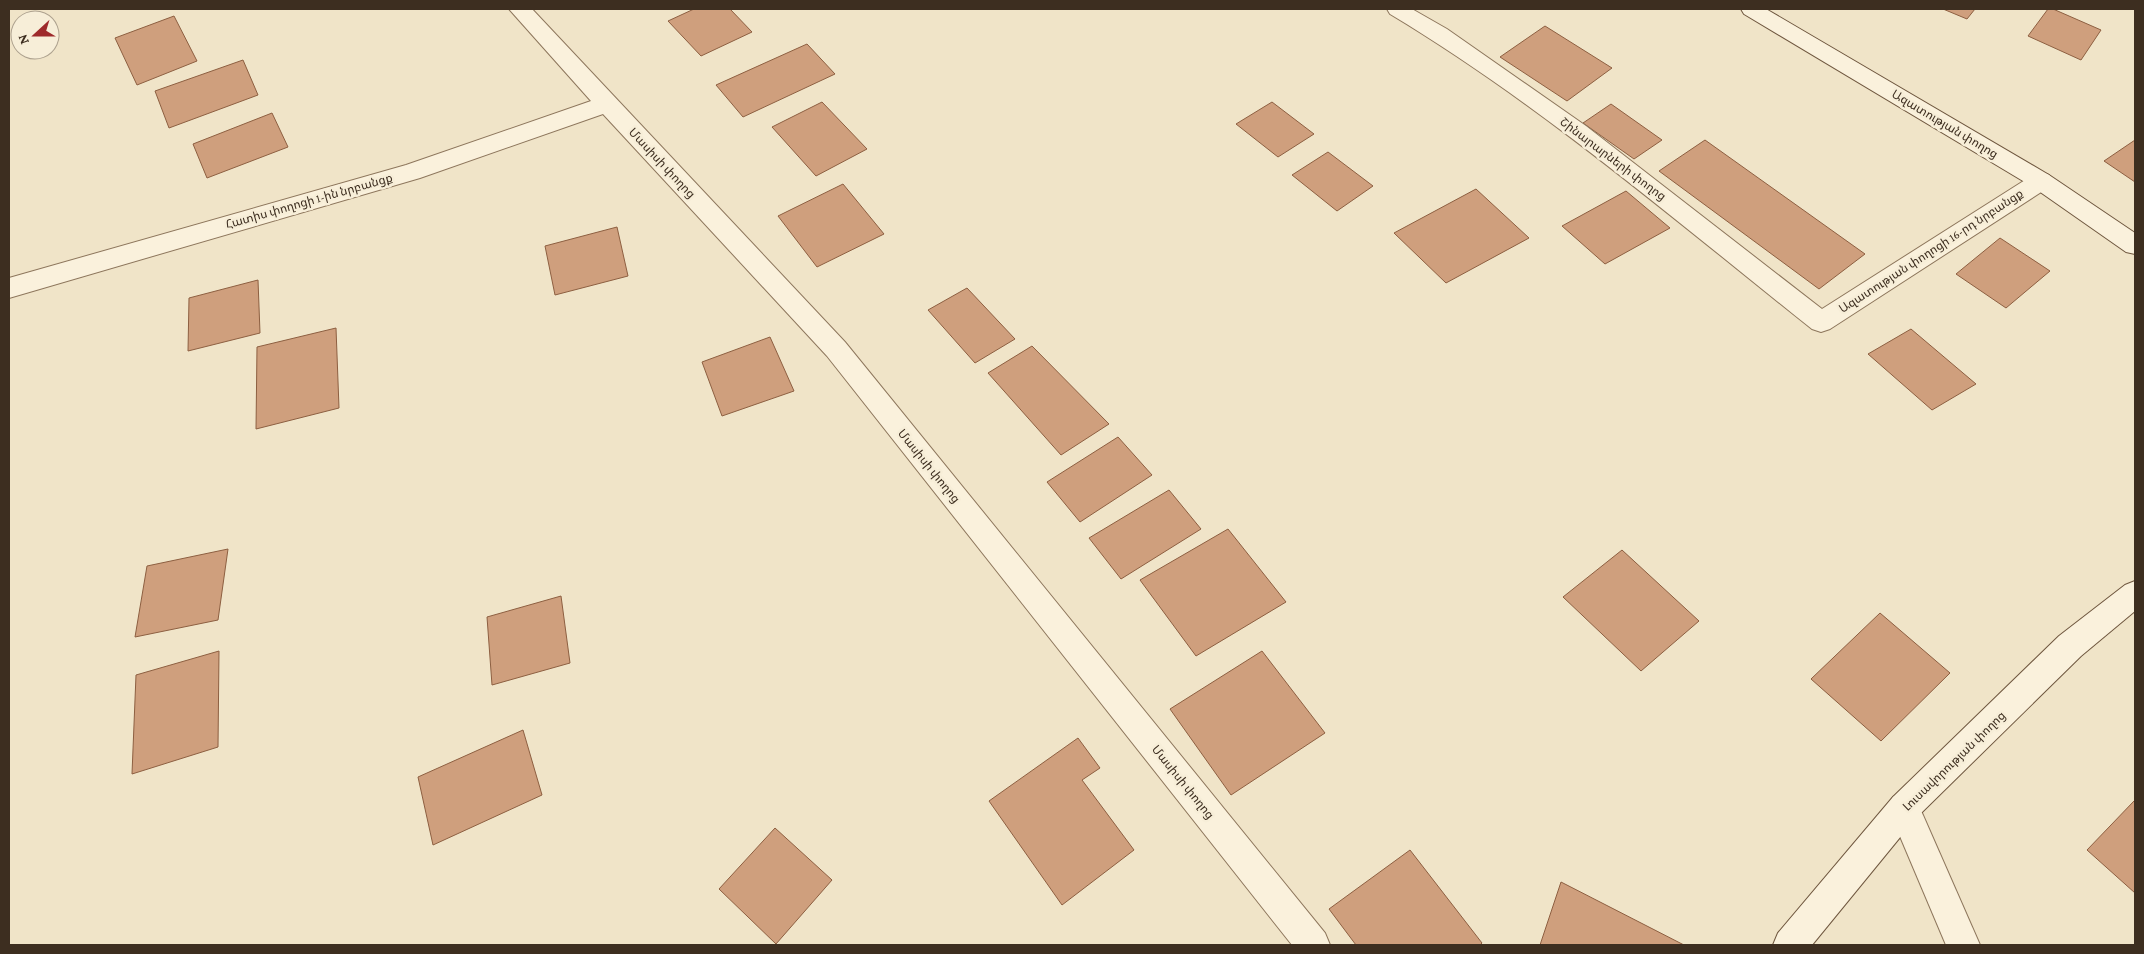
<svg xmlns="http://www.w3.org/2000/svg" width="2144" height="954" font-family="'Crimson Pro','Noto Sans Armenian',serif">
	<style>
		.building { fill: #cf9f7d; stroke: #8d5f41 }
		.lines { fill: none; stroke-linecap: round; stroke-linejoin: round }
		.street-casing { stroke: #8d765c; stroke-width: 2 }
		.secondary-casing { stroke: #6f573f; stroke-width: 2 }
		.street { fill: #faf1dc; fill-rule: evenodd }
		.secondary { fill: #faf1dc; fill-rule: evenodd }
		.labels { text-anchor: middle; stroke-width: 5; stroke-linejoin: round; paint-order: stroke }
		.street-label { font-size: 12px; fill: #3d2e20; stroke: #f7eed8 }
	</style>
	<rect width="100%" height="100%" fill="#f0e4c8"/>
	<g class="building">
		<polygon points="694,9 730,9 752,32 701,56 668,21"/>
		<polygon points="1943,9 1975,9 1967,19"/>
		<polygon points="2048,9 2053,9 2101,30 2081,60 2028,36"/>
		<polygon points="174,16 197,61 137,85 115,38"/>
		<polygon points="1545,26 1612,68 1567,101 1500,57"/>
		<polygon points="807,44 835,74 743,117 716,85"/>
		<polygon points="243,60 258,95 169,128 155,91"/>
		<polygon points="822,102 867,149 816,176 772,127"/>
		<polygon points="1272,102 1314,134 1278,157 1236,124"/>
		<polygon points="1611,104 1662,140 1634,159 1583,123"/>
		<polygon points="272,113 288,147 207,178 193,144"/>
		<polygon points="1705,140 1865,254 1819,289 1659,171"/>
		<polygon points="2135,140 2135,182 2104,161"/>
		<polygon points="1328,152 1373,186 1337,211 1292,175"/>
		<polygon points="843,184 884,234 817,267 778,216"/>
		<polygon points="1476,189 1529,238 1446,283 1394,233"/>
		<polygon points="1626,191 1670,228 1605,264 1562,226"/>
		<polygon points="617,227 628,276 555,295 545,246"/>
		<polygon points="2000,238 2050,271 2006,308 1956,274"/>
		<polygon points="258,280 260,333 188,351 189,298"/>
		<polygon points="967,288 1015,339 975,363 928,310"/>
		<polygon points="336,328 339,408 256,429 257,347"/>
		<polygon points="1911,329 1976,384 1932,410 1868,354"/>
		<polygon points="770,337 794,391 722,416 702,362"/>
		<polygon points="1032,346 1109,424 1061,455 988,373"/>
		<polygon points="1118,437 1152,475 1080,522 1047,482"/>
		<polygon points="1169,490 1201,529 1121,579 1089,538"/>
		<polygon points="1228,529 1286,602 1196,656 1140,580"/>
		<polygon points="228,549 218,620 135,637 147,566"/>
		<polygon points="1622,550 1699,621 1641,671 1563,597"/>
		<polygon points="561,596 570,663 492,685 487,617"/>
		<polygon points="1880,613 1950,673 1881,741 1811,679"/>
		<polygon points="219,651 218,747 132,774 136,675"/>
		<polygon points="1262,651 1325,733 1231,795 1170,709"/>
		<polygon points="523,730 542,795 433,845 418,777"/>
		<polygon points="1078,738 1100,768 1082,780 1134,850 1062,905 989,801"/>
		<polygon points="2134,801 2135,802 2135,893 2087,850"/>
		<polygon points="775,828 832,880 776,944 719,889"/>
		<polygon points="1410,850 1482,943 1480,945 1356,945 1329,909"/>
		<polygon points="1561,882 1684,945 1540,945"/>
	</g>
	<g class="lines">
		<g class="street-casing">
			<g id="street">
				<polygon points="509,9 532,9 845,342 1325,933 1330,945 1292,945 827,356 603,114 420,178 9,298 9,278 406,165 591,101"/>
				<path d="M1387 9H1412L1447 29 1586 126 1822 309 2033 175 2041 172 2049 175 2053 181 2049 187 1830 329 1821 332 1812 329C1675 220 1540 104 1390 14Z"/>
				<polygon points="1904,792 1915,797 1980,945 1946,945 1888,808 1893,797"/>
			</g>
		</g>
		<g class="secondary-casing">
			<g id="secondary">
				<polygon points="1741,9 1766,9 2049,175 2135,233 2135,254 2126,252 2033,187 1744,14"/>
				<polygon points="2135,581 2135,611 2081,656 1915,819 1812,945 1773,945 1778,933 1893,797 2059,636 2125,585"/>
			</g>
		</g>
		<use href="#street" class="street"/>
		<use href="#secondary" class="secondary"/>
	</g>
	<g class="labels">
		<g class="street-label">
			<text transform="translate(1945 124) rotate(31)" y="4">Ազատության փողոց</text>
			<text transform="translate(1613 159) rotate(37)" y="4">Շինարարների փողոց</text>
			<text transform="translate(662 163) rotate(47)" y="4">Մասիսի փողոց</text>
			<text transform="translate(309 201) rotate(-16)" y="4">Հատիս փողոցի 1-ին նրբանցք</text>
			<text transform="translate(1931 251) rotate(-33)" y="4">Ազատության փողոցի 16-րդ նրբանցք</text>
			<text transform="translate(929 466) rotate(51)" y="4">Մասիսի փողոց</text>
			<text transform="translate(1954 761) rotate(-44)" y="4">Լուսավորության փողոց</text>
			<text transform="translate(1183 782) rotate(51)" y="4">Մասիսի փողոց</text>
		</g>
	</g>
	<rect width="2144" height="954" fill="none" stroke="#3d2e20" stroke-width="20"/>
	<g transform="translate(35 35) rotate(249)"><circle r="24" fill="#f7eed8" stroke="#ada18e"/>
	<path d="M0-4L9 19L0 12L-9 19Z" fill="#9e2a2b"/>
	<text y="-8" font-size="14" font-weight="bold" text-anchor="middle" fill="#3d2e20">N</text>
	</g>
</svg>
